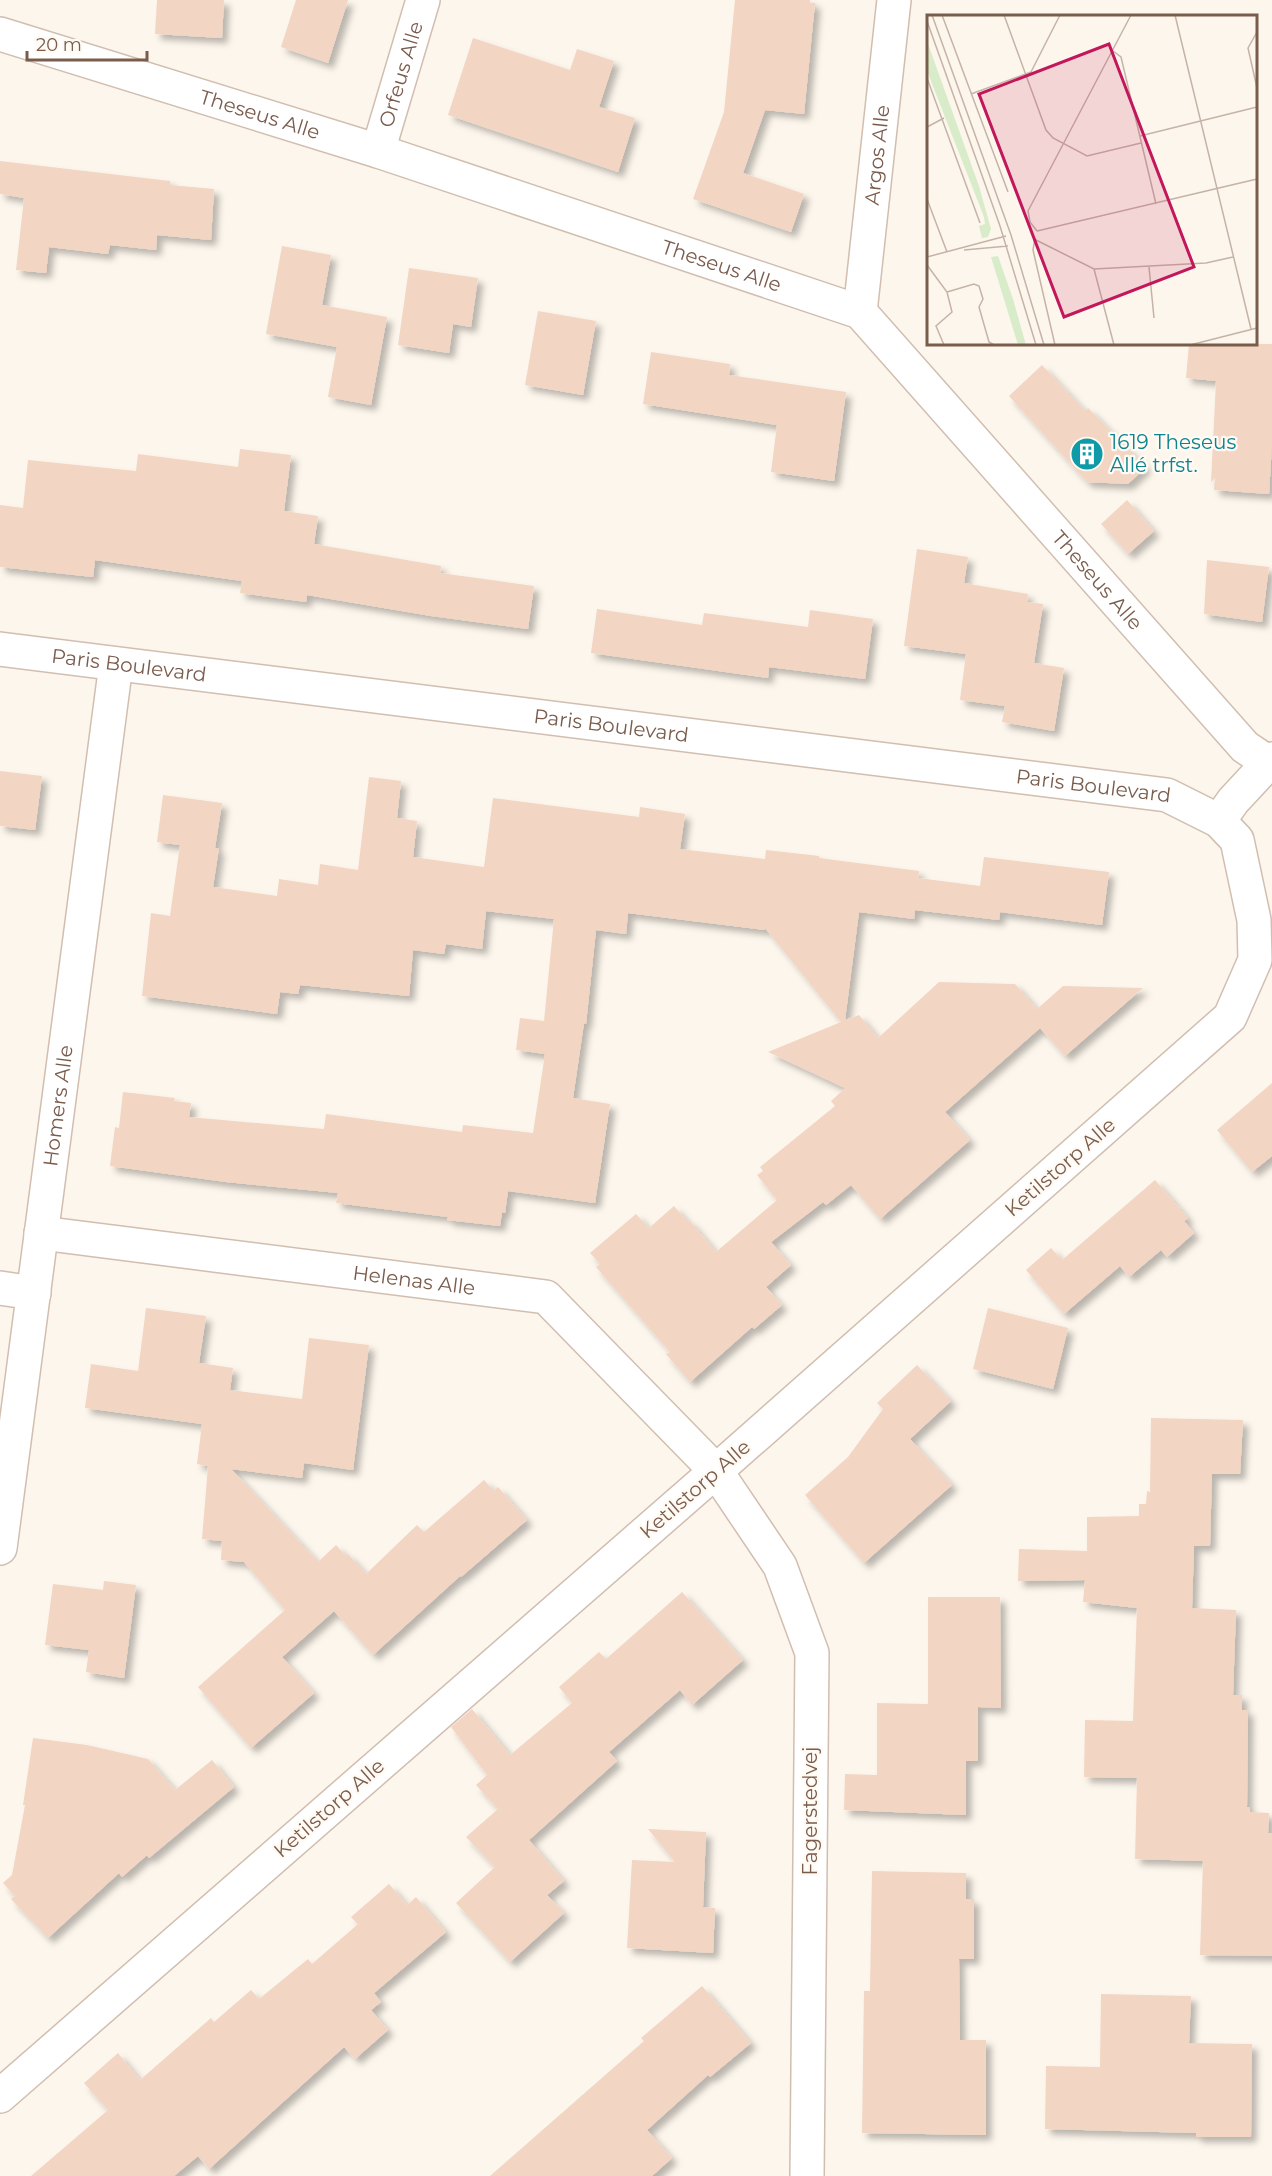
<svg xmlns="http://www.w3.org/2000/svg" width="1272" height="2176" font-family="Montserrat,sans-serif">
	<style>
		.building { fill: #f3d5c3; filter: url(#shadow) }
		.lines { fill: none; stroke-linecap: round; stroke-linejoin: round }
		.street-casing { stroke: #d1beb0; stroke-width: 36 }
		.street { stroke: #fff; stroke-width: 33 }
		.labels { text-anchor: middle; stroke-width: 4.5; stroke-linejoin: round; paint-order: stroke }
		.street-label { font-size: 20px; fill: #7a5c4d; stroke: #fffaf3 }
		.culture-label { font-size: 20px; fill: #0d838f; stroke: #fffaf3; text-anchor: start }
		.inset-road { fill: none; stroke: #c5b3a7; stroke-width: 1.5 }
		.view { fill: #c2185b; fill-opacity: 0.15; stroke: #c2185b; stroke-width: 3 }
		.inset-edge { fill: none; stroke: #7a5c4d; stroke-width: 3 }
	</style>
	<defs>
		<filter id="shadow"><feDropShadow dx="5.5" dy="5.5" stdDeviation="3" flood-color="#0004"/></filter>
	</defs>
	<rect width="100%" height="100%" fill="#fdf6ec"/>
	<g class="building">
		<polygon points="157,0 224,0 222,38 155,34"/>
		<polygon points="296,0 348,0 328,63 281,47"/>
		<polygon points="735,0 810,0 810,3 815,3 804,114 765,110 743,173 804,194 791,232 693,199 724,112"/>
		<polygon points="473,38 570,70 577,49 614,61 599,107 635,118 618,172 448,115"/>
		<polygon points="0,161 170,181 170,185 214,189 211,240 157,235 156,250 110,245 108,254 49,247 46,273 16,270 24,198 0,194"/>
		<polygon points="282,246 331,255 322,305 387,317 371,405 328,397 337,347 266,334"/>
		<polygon points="409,268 478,278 471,327 453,324 449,353 398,345"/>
		<polygon points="538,311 596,321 583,395 525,385"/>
		<polygon points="1189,344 1272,344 1272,444 1269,494 1214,490 1215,478 1211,482 1216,381 1186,378"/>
		<polygon points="651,352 730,364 729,375 846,392 834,481 771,472 777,425 643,404"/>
		<polygon points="1042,365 1085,411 1088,408 1146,467 1128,484 1087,482 1009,396"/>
		<polygon points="240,449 291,455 284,511 318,516 314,544 441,566 440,573 534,586 528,629 431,616 307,595 306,602 240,593 242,581 95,560 93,577 0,567 0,505 23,508 28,460 136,471 138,454 238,467"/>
		<polygon points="1127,500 1154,531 1128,554 1101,524"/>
		<polygon points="917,549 968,557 964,583 1028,594 1027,602 1043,604 1034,663 1064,668 1054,731 1002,722 1005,706 960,700 966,654 904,646"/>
		<polygon points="1207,560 1269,567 1262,622 1204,614"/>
		<polygon points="597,609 702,625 704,613 808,627 810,610 873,619 865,679 769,667 768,678 591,653"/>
		<polygon points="0,771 42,776 35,830 0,826"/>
		<polygon points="369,777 401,781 397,818 417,821 413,857 484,867 493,798 639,817 640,807 685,814 680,849 765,859 766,850 819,856 819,858 919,871 918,878 980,886 984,857 1109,872 1102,925 1000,912 999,920 915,910 914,919 859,912 845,1020 859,1015 878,1038 939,982 1015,984 1037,1009 1063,986 1143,988 1065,1056 1040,1028 945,1112 970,1140 880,1219 851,1185 826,1205 823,1202 771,1242 791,1265 766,1287 782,1305 754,1329 752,1327 690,1382 666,1354 670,1352 596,1267 600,1264 590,1253 636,1214 649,1228 674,1206 688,1222 690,1221 716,1252 777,1200 757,1175 763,1171 760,1167 835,1106 831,1101 845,1088 768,1052 841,1022 765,928 765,930 628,913 626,934 596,930 586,1024 584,1023 573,1098 610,1104 595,1203 508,1191 505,1213 502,1212 500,1226 447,1220 448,1217 336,1203 338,1193 226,1182 110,1166 115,1127 119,1128 123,1092 175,1098 174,1101 191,1103 189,1117 324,1129 326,1114 462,1132 463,1125 533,1133 545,1054 516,1050 520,1018 544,1021 554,919 486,911 482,949 446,944 444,954 413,950 409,996 300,985 298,994 280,992 277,1014 142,996 151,913 170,916 180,845 157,842 163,795 222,803 215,848 219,848 213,887 277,896 279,879 318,885 320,864 358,870"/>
		<polygon points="1272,1083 1272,1156 1252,1172 1217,1130"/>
		<polygon points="1155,1180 1188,1218 1184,1221 1194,1233 1167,1257 1161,1250 1129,1277 1120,1266 1064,1314 1026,1270 1051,1248 1062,1260"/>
		<polygon points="146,1308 206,1316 199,1363 233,1368 230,1390 302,1399 309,1338 369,1345 353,1470 304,1463 302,1478 231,1469 318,1562 336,1545 346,1556 348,1554 366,1574 417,1525 424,1532 484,1480 494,1491 498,1487 527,1520 461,1577 460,1576 373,1655 334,1611 282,1657 314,1693 251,1748 198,1687 285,1610 244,1562 221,1560 222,1541 202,1539 208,1466 197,1464 202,1424 85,1408 91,1364 138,1371"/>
		<polygon points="988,1308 1068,1328 1053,1389 973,1369"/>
		<polygon points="917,1365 951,1401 910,1439 952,1485 864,1563 805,1495 848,1457 883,1409 877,1403"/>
		<polygon points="1151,1418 1243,1420 1240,1474 1212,1474 1210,1546 1194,1546 1192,1608 1236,1610 1233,1695 1242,1695 1242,1710 1248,1710 1247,1807 1250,1807 1250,1812 1269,1813 1268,1833 1272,1833 1272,1956 1200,1955 1203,1861 1135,1859 1137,1778 1084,1777 1085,1720 1133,1721 1137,1608 1083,1602 1085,1580 1018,1581 1019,1549 1087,1551 1087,1517 1139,1516 1139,1504 1146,1504 1147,1491 1150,1492"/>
		<polygon points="104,1581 136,1585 124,1678 86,1672 89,1650 45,1645 53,1584 103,1590"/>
		<polygon points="682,1592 743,1660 692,1705 680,1690 609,1752 617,1761 529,1840 564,1881 547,1895 564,1913 510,1962 456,1903 495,1867 466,1837 498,1809 476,1785 487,1775 451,1727 472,1709 510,1755 572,1703 559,1687 599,1652 606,1659"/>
		<polygon points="928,1597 1000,1597 1001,1708 978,1707 978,1761 966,1761 966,1815 844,1810 845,1774 877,1775 877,1703 928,1704"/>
		<polygon points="33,1738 87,1745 148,1759 175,1790 212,1760 234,1787 149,1858 147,1855 122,1877 119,1873 48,1938 11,1899 15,1896 3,1883 12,1875 25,1805 23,1805"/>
		<polygon points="648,1829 706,1832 703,1907 715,1908 713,1953 627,1948 632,1860 675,1862"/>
		<polygon points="872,1871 966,1873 966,1899 974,1899 974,1959 959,1959 960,2040 986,2040 986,2135 862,2133 864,1991 870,1991"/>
		<polygon points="389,1884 407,1905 416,1897 446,1932 374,1993 381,2002 371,2010 388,2030 355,2059 344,2047 209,2169 198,2156 174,2176 31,2176 108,2110 84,2083 118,2053 140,2080 211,2018 214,2022 251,1990 259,1999 308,1959 312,1964 358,1924 351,1917"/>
		<polygon points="702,1986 751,2043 710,2077 708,2075 647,2130 672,2158 652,2176 490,2176 644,2041 641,2038"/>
		<polygon points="1101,1994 1191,1996 1189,2043 1252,2044 1251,2137 1196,2137 1196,2133 1045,2129 1046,2066 1100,2067"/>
	</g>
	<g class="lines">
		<g class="street-casing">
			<g id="street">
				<path id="s1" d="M0 34 378 151 860 312 1245 747 1269 763"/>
				<path id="s2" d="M378 151 423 0"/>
				<path id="s3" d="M860 312 894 0"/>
				<path id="s4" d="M0 649 1167 795 1219 821 1237 840 1254 920 1255 960 1230 1017 716 1471 0 2096"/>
				<polyline points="1219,821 1233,801 1272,759"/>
				<path id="s5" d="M41 1233 546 1297 716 1471 780 1566 812 1653 807 2176"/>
				<polyline points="0,1288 34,1293"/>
				<path id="s6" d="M0 1548 116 664"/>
			</g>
		</g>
		<use href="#street" class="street"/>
	</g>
	<defs>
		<g id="building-disc" transform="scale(1.725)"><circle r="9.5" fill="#0f9aa8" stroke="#fffaf3"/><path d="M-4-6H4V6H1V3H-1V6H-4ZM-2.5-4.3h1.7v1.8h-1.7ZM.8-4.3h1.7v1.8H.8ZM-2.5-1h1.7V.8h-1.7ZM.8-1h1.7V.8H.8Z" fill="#fff"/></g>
	</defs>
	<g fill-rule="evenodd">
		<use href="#building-disc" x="1087" y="454"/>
	</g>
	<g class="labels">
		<g class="street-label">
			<text dy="7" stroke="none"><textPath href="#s2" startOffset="80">Orfeus Alle</textPath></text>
			<text dy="7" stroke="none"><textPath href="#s1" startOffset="272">Theseus Alle</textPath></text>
			<text dy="7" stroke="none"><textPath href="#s3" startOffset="158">Argos Alle</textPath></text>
			<text dy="7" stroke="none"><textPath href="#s1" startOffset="758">Theseus Alle</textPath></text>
			<text dy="7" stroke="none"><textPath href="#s1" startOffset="1262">Theseus Alle</textPath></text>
			<text dy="7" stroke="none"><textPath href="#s4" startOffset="130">Paris Boulevard</textPath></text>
			<text dy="7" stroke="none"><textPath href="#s4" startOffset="616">Paris Boulevard</textPath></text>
			<text dy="7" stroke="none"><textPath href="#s4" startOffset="1102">Paris Boulevard</textPath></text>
			<text dy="7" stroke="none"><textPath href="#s6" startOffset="446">Homers Alle</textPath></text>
			<text transform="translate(1060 1167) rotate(-41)" y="7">Ketilstorp Alle</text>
			<text dy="7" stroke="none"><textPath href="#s5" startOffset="376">Helenas Alle</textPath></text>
			<text transform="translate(695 1489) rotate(-41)" y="7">Ketilstorp Alle</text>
			<text transform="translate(329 1808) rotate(-41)" y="7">Ketilstorp Alle</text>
			<text transform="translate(810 1811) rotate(-90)" y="7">Fagerstedvej</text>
		</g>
		<g class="culture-label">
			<text x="1110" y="449">1619 Theseus<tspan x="1110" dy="23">Allé trfst.</tspan></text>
		</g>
	</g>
	<g transform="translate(927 15)">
		<rect width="330" height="330" fill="#fdf6ec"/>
		<path d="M0 26 52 171 64 214 61 222 55 223 52 211 58 209 57 202 0 56ZM71 241 86 284 99 330H91L64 242Z" fill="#d8ecc9"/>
		<path class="inset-road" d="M5 0 84 220 117 330M15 0 81 177M77 0 119 115 126 123 160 141 214 128M248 0 324 314M0 6 73 211 109 330M330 17 321 33 330 73M186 36 194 42 229 189M0 63 53 208M44 79 104 57 133 0M0 112 17 103M213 121 330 92M0 184 20 237M110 216 103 207 101 196 204 0M110 216 330 164M108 223 106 235 128 330M107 224 167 254 279 248 306 242M37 235 81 231M0 242 79 221M0 250 20 277 25 297 9 311 17 330M222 252 227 303M167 254 187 330M20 277 47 269 52 271 56 284 52 292 62 327 67 330M263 330 330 313"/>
		<path class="view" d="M182 29 267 252 137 302 52 79Z"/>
		<rect width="330" height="330" class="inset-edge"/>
	</g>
	<path d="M27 51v9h120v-9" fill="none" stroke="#7a5c4d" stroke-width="3"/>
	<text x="36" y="51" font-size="18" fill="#7a5c4d" stroke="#fffaf3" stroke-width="4.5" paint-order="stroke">20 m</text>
</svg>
